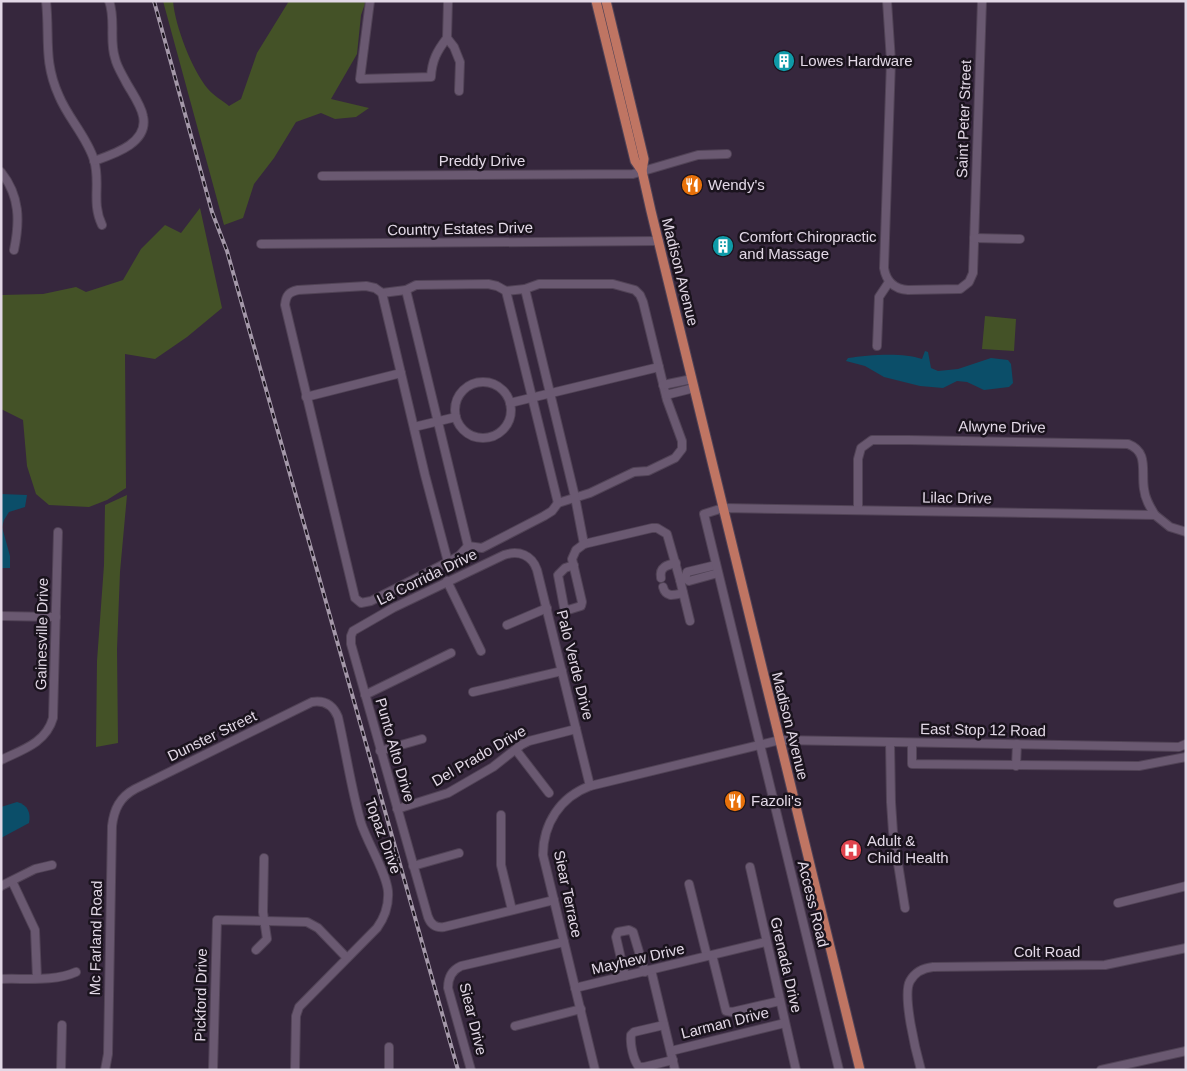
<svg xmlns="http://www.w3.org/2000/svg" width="1187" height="1071" font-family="Arial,sans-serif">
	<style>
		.green { fill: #445227 }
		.water { fill: #0b4e69 }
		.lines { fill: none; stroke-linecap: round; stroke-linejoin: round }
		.minor-casing { stroke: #514356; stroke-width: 10 }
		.major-casing { stroke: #514356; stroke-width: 11 }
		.minor { stroke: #6a5971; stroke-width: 8 }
		.major { stroke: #bf7563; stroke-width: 9 }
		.rail-casing { stroke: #a498a9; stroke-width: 4 }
		.rail { stroke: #1a131d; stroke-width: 2; stroke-dasharray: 5.5; stroke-linecap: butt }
		.labels { text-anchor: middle; stroke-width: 5; stroke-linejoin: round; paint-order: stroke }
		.poi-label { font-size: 15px; fill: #e2d8e6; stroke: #1a131d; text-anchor: start }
		.street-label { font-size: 15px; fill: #e2d8e6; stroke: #1a131d }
	</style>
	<rect width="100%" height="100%" fill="#36273d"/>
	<g class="green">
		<path d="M163 1H173C175 26 192 70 208 89 213 95 223 101 229 106L241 99 257 53 289 1H366L361 15 357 54 331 99 369 108 356 117 335 119 321 113 296 122 274 158 254 184 243 218 224 225Z"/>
		<polygon points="200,208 222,308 187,337 155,359 125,354 126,488 107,500 89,507 49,505 36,494 27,466 23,420 1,409 1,295 43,294 76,287 86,292 123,280 141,249 165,225 181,233"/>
		<polygon points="985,316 1016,319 1014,351 982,349"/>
		<polygon points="127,495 120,572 117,649 118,743 96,747 97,661 104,565 105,505"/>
	</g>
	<g class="water">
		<path d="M925 351 928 352 931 368 938 371 958 369 991 358 1008 360 1011 364 1013 383 1009 387 984 390 967 382 957 381 943 388 920 386 884 377 865 366 846 361 848 358C869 355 902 352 922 359Z"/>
		<polygon points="1,494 27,495 25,507 9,512 4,520 2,527 10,556 10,568 1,568"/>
		<path d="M17 802C28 805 31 813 29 823L1 838V807Z"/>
	</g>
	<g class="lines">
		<g class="minor-casing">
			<g id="minor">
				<path d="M46 1C50 37 43 61 59 96 68 118 87 137 94 160 101 183 91 202 102 225"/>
				<path d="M370 1 360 79 431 77C432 60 437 51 447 38"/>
				<polyline points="448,1 447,38 454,47 460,62 459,91"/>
				<path d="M887 1 891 61 884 268C886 281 894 289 908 290L960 289 969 282 973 273 982 1"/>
				<path d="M94 161C114 154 149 143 143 116 141 105 132 93 126 82 122 74 117 67 115 58 109 40 116 19 109 1"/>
				<path d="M1 172C20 196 20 221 14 250"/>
				<polyline points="322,176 633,174 698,155 727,154"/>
				<polyline points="974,238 1020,239"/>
				<polyline points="261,244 659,241"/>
				<path d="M488 284 497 286 506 291 525 289 539 284H613L635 290 640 295 643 302 667 400 682 441V449L675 458 648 471 634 472 590 493 558 503 552 511 544 516 482 548 468 546 459 556 448 562 371 601 361 603 355 598 285 305C286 295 289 292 298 290L366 286 375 288 382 293 406 290 416 285Z"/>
				<polyline points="525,289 575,497 584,544 652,528 657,528 667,534 680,580"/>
				<polyline points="406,290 468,546"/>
				<polyline points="506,291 558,503"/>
				<polyline points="382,293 425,475 448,562"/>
				<polyline points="877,346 879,297 889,282"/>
				<circle cx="483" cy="410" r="28"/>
				<polyline points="663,385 692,379"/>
				<polyline points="666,395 694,388"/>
				<polyline points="306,397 401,373"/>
				<polyline points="510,403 659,367"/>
				<polyline points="414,427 456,417"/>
				<path d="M858 510V459L861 448 872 440H908L1128 444C1149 452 1141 471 1144 489 1145 499 1150 507 1155 515"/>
				<polyline points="574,565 565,568 558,575 564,607 568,610 581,606 582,602 572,559 576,550 584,544"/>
				<path d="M661 578C659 567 667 565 676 563"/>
				<polyline points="685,578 689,581 718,573"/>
				<polyline points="447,581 481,651"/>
				<path d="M663 587C666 598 674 595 683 593"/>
				<polyline points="1,616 56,617"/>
				<polyline points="690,621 680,580 685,578 687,572 716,565"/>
				<polyline points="507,625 547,608"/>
				<polyline points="473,692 562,671"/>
				<polyline points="365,695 451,653"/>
				<polyline points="890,742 891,802 893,832 905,908"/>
				<polyline points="912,743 912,764 1139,766 1186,757"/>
				<polyline points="516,750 549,793"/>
				<polyline points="380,751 422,739"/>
				<path d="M1 760C22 750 46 743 53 718L58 532"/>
				<polyline points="1016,766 1017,744"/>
				<polyline points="397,809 448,793 493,767 521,745 529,741 576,729"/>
				<polyline points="501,815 501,865 512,910"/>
				<polyline points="413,866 459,853"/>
				<polyline points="750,867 796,1070"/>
				<polyline points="12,881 35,930 37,978"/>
				<polyline points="689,884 707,956"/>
				<polyline points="1,886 35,869 52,865"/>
				<path d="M554 900 444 927C436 928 431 925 428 917L351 644V636L353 631 393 608 504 555C519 550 532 555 537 570L590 786"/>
				<polyline points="1118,903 1186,886"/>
				<polyline points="256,950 267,939 263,912 264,858"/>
				<polyline points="712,955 726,1011 732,1012 780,1001"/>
				<polyline points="651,970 675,1070"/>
				<polyline points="625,976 616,937 618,932 629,930 633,932 645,972"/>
				<path d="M1 979C25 978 54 982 76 972"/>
				<polyline points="575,988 766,942"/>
				<path d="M664 1025 634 1032 631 1035C630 1044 633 1060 639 1067H644L673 1060"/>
				<polyline points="515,1026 581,1009"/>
				<polyline points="389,1047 389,1070"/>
				<polyline points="671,1051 785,1023"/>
				<polyline points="61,1070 62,1025"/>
				<path d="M105 1070 108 1054 112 826C114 809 120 797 135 789L312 702C324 700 333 705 338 717 346 752 351 788 361 823 368 844 386 872 388 891 389 905 385 917 377 928L299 1007 296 1016 295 1070"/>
				<polyline points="213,1070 217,920 307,922 318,928 347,958"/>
				<path d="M471 1070 448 988C448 977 452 970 461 966L564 942"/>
				<path d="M595 1070 543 855C543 824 560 797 590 786L780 740 1179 747 1186 744"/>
				<polyline points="839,1070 704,514 723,508 1155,515 1170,527 1186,532"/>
				<path d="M921 1070C916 1052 902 995 910 981 915 972 923 968 933 967L1105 965 1186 948"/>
				<polyline points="1101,1070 1186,1051"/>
			</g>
		</g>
		<g class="major-casing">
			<g id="major">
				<polyline points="596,1 635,161 642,171"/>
				<polyline points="606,1 644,159 642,171 651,211 860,1070"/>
			</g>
		</g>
		<use href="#minor" class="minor"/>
		<use href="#major" class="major"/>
		<g class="rail-casing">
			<polyline id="rail" points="154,1 212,212 227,251 458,1070"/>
		</g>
		<use href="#rail" class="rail"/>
	</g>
	<defs>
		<g id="building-disc" transform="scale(1.125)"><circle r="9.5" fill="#0f9aa8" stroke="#1a131d"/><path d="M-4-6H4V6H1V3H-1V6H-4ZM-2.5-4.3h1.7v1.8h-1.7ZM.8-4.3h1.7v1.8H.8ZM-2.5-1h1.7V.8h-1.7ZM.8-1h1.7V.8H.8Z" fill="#fff"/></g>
		<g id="restaurant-disc" transform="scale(1.125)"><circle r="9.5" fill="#e8710a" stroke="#1a131d"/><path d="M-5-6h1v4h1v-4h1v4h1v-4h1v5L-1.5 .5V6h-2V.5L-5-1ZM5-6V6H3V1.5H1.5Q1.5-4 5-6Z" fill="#fff"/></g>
		<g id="hospital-disc" transform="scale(1.125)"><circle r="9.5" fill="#e0444e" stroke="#1a131d"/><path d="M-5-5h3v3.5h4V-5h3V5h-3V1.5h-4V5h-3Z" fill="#fff"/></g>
	</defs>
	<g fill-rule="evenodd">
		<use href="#building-disc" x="784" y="61"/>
		<use href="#restaurant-disc" x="692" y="185"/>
		<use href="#building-disc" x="723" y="246"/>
		<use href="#restaurant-disc" x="735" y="801"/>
		<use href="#hospital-disc" x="851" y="850"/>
	</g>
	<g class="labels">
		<g class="poi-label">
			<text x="800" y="66">Lowes Hardware</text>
			<text x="708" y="190">Wendy's</text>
			<text x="739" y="242">Comfort Chiropractic<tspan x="739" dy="17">and Massage</tspan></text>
			<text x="751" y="806">Fazoli's</text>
			<text x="867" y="846">Adult &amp;<tspan x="867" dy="17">Child Health</tspan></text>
		</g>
		<g class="street-label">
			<text transform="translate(964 119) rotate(-88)" y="5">Saint Peter Street</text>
			<text x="482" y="166">Preddy Drive</text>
			<text transform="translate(460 229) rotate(-1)" y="5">Country Estates Drive</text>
			<text transform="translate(680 272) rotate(76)" y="5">Madison Avenue</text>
			<text transform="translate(1002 427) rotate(1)" y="5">Alwyne Drive</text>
			<text transform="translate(957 498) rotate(1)" y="5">Lilac Drive</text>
			<text transform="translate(427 577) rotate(-26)" y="5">La Corrida Drive</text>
			<text transform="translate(42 634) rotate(-89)" y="5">Gainesville Drive</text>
			<text transform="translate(575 665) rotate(76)" y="5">Palo Verde Drive</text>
			<text transform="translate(790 726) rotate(76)" y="5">Madison Avenue</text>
			<text transform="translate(983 730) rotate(1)" y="5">East Stop 12 Road</text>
			<text transform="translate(212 736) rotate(-26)" y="5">Dunster Street</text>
			<text transform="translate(395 750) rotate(74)" y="5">Punto Alto Drive</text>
			<text transform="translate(479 756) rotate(-30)" y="5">Del Prado Drive</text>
			<text transform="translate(383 836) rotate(70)" y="5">Topaz Drive</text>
			<text transform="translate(568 894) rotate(78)" y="5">Siear Terrace</text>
			<text transform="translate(813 904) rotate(76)" y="5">Access Road</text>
			<text transform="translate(96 938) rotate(-89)" y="5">Mc Farland Road</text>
			<text x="1047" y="957">Colt Road</text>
			<text transform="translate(638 959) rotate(-13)" y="5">Mayhew Drive</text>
			<text transform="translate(786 965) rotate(77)" y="5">Grenada Drive</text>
			<text transform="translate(201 995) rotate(-89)" y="5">Pickford Drive</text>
			<text transform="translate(473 1019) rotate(76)" y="5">Siear Drive</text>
			<text transform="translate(725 1023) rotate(-14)" y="5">Larman Drive</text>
		</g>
	</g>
	<rect width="1187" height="1071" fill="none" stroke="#e2d8e6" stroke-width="5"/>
</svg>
